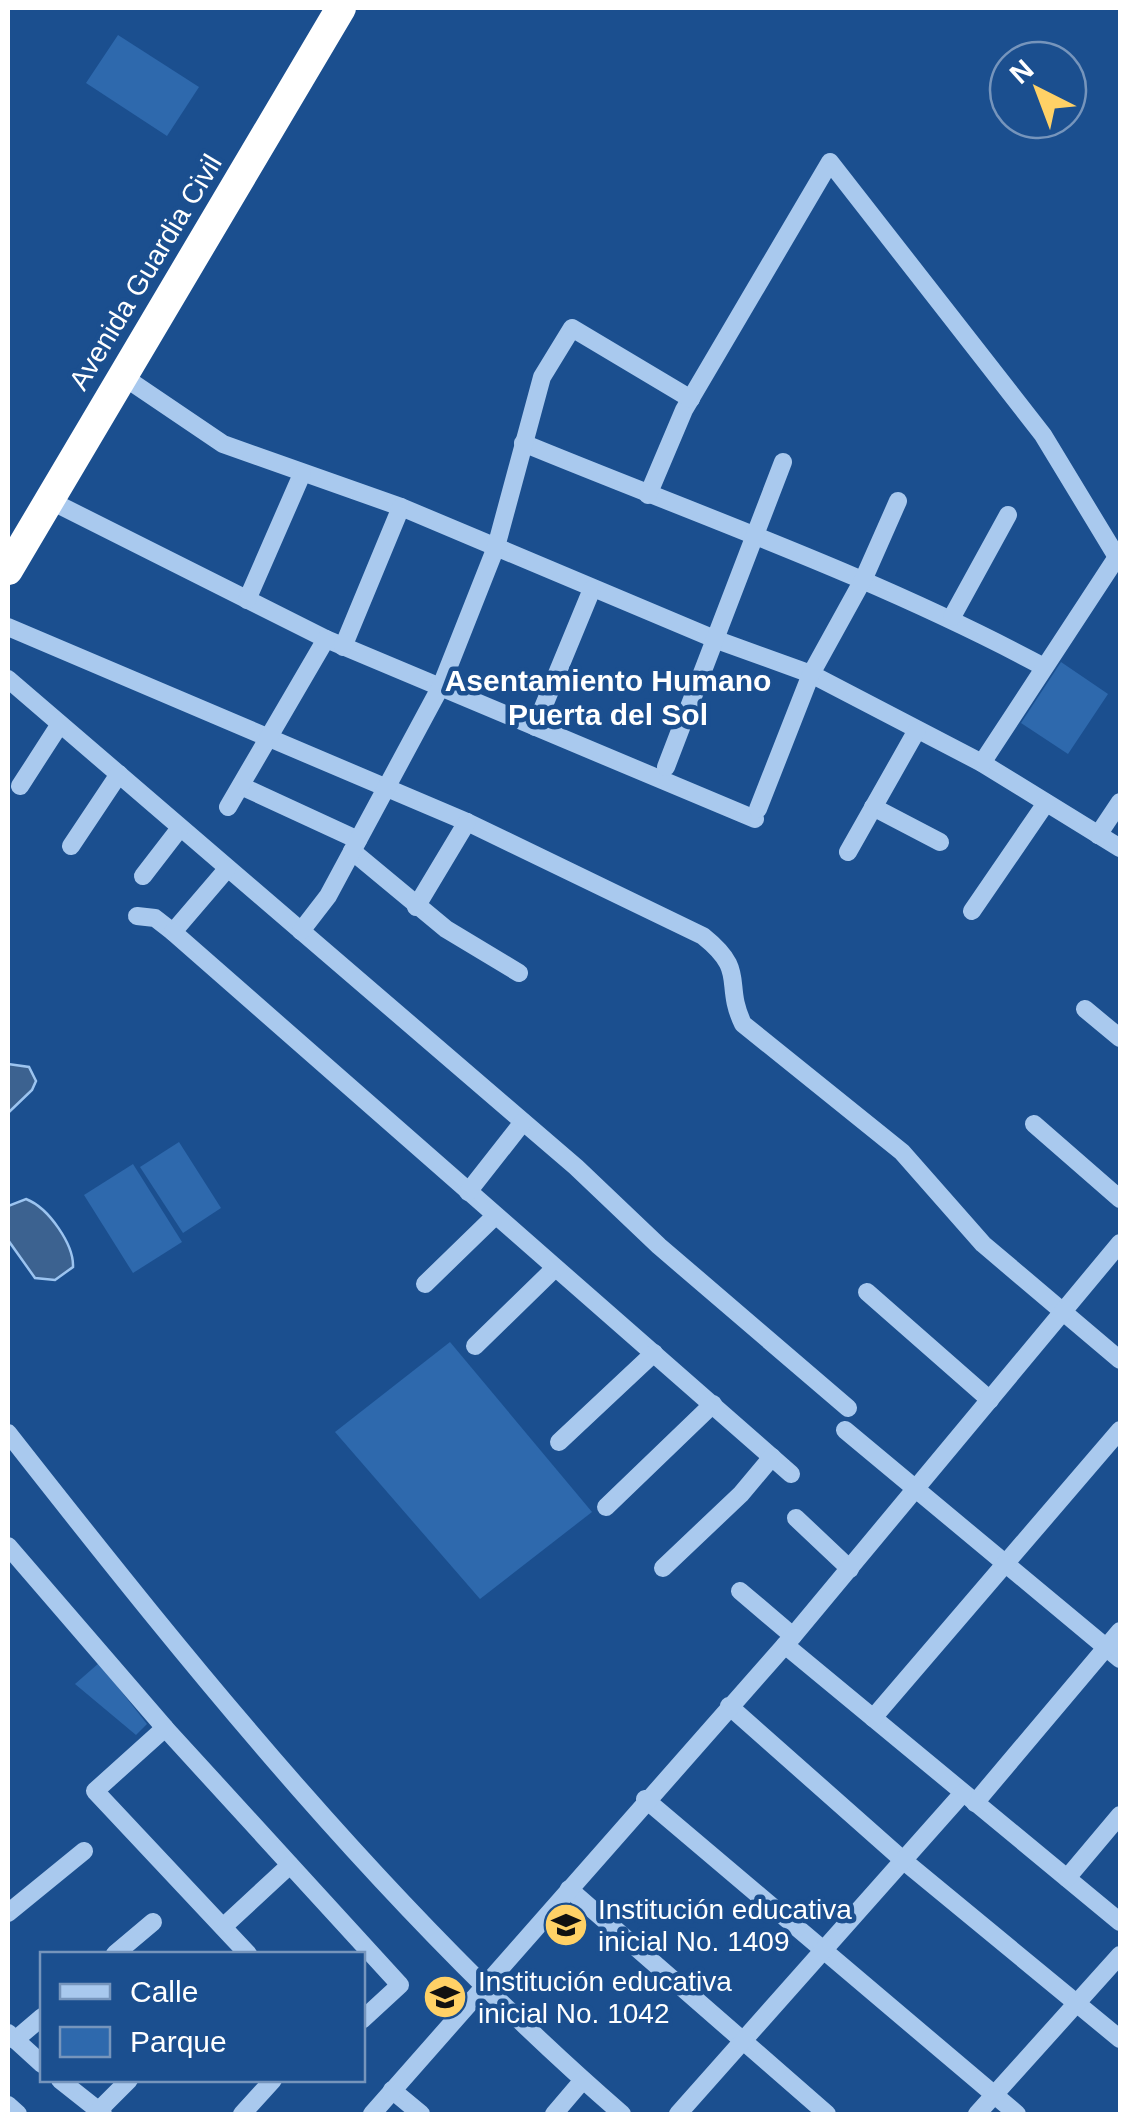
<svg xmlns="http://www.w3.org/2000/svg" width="1128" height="2122" font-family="Arial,sans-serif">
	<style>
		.green { fill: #2e69ad }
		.water { fill: #3c6290; stroke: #9cc4f0; stroke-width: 2.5 }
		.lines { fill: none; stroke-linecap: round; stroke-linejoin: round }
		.minor { stroke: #a9c9ee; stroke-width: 18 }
		.highway { stroke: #fff; stroke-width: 30 }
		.labels { text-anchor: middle; stroke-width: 9; stroke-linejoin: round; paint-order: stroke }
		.street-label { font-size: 28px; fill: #fff; stroke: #1b4f8f }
		.poi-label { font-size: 28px; fill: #fff; stroke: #1b4f8f; text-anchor: start }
		.neighbourhood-label { font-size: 30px; font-weight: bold; fill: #fff; stroke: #1b4f8f }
	</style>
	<rect width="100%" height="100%" fill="#1b4f8f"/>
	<g class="green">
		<polygon points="118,35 199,87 167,136 86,83"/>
		<polygon points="1061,662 1108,694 1068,754 1021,723"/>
		<polygon points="179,1142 221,1208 183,1233 140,1167"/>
		<polygon points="133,1164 182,1242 133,1273 84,1195"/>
		<polygon points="450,1342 592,1512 480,1599 335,1432"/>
		<polygon points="99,1663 147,1724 136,1735 75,1684"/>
	</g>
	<g class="water">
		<polygon points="8,1064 29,1067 36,1081 32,1090 8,1113"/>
		<path d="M26 1199C49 1208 74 1245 73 1267L55 1280 35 1278 8 1240V1206Z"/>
	</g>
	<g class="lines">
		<g class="minor">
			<polyline points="121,375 223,444 401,507 717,640 811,674 982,763 1120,848"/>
			<path d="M523 443C698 515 876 577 1044 667"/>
			<polyline points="648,495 684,410 830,162 1043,435 1120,562"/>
			<polyline points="49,500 326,639 755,819"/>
			<polyline points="247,600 302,474"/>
			<polyline points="952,617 1008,515"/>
			<path d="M8 627 467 822 703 936C748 972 723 982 743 1024L902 1152 983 1244 1120 1360"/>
			<polyline points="343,647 401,507"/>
			<polyline points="8,679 576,1167 659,1246 848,1408"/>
			<polyline points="535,727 592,589"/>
			<polyline points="982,763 1117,557"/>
			<polyline points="666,767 783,462"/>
			<polyline points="20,786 60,724"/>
			<polyline points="241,786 358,840"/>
			<polyline points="228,807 326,639"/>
			<polyline points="873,807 940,842"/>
			<polyline points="758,809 811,674 864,578 898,501"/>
			<polyline points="1098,835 1120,802"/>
			<polyline points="71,846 119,774"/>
			<polyline points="352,851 446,929 519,973"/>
			<polyline points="848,852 917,730"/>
			<polyline points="143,876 180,828"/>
			<polyline points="416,907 467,822"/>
			<polyline points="972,911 1046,803"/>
			<polyline points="137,916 155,918 173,932 227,869"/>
			<polyline points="301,931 328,896 441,686 496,547 542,377 572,328 691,399"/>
			<polyline points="173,932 791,1474"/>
			<polyline points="1085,1009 1120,1038"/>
			<polyline points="1034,1124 1120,1199"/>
			<polyline points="468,1192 523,1122"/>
			<polyline points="425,1284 495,1216"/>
			<polyline points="867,1292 990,1400"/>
			<polyline points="475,1346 555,1268"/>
			<polyline points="845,1430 1120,1659"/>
			<path d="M8 1433C197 1674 390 1913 622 2114"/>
			<polyline points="559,1442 654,1353"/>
			<polyline points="606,1507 713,1404"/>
			<polyline points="796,1518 850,1569"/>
			<polyline points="8,1546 165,1728 400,1985 362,2020"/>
			<polyline points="663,1568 741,1494 772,1457"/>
			<polyline points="740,1591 793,1636"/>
			<polyline points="785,1645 1120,1922"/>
			<polyline points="729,1706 904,1861 1120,2039"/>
			<polyline points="873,1718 1120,1430"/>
			<polyline points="165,1728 95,1791 248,1954"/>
			<polyline points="645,1799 1017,2114"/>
			<polyline points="975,1803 1120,1631"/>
			<polyline points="1067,1878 1120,1815"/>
			<polyline points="569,1889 827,2114"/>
			<polyline points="8,1913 84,1851"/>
			<polyline points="223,1927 290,1865"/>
			<polyline points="115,1954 153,1922"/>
			<polyline points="8,2033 42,2064"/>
			<polyline points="15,2040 42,2017"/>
			<polyline points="60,2080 103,2114"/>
			<polyline points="392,2090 421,2114"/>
			<polyline points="8,2105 18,2114"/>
			<polyline points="98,2111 129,2080"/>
			<polyline points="242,2114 273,2080"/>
			<polyline points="372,2114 793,1636 1120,1243"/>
			<polyline points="554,2114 583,2080"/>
			<polyline points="678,2114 963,1793"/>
			<polyline points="977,2114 1120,1955"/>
		</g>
		<polyline class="highway" points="8,570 341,8"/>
	</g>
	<defs>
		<g id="school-disc" transform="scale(2.25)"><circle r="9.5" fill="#ffd166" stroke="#1b4f8f"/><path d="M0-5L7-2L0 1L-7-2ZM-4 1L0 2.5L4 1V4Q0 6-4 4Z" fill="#111"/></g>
	</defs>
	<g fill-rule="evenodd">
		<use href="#school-disc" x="566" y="1925"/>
		<use href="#school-disc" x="445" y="1997"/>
	</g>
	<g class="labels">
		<g class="street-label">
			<text transform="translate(145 272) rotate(-59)" y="10">Avenida Guardia Civil</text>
		</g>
		<g class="poi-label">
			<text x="598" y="1919">Institución educativa<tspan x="598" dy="32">inicial No. 1409</tspan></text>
			<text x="478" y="1991">Institución educativa<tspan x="478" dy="32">inicial No. 1042</tspan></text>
		</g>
		<g class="neighbourhood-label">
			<text x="608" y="691">Asentamiento Humano<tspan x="608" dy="34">Puerta del Sol</tspan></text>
		</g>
	</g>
	<rect width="1128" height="2122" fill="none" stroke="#ffffff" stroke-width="20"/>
	<rect x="40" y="1952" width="325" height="130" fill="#1b4f8f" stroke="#7695bc" stroke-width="2.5"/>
	<rect x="60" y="1984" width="50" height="15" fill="#a9c9ee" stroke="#7695bc" stroke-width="2.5"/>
	<text x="130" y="2002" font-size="30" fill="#ffffff">Calle</text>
	<rect x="60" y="2027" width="50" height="30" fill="#2e69ad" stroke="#7695bc" stroke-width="2.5"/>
	<text x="130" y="2052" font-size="30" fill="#ffffff">Parque</text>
	<g transform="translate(1038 90) rotate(318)"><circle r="48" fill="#1b4f8f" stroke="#7695bc" stroke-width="2.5"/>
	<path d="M0-8L18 38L0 25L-18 38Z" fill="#ffd166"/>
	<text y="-15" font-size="28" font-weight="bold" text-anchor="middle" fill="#ffffff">N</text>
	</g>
</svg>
